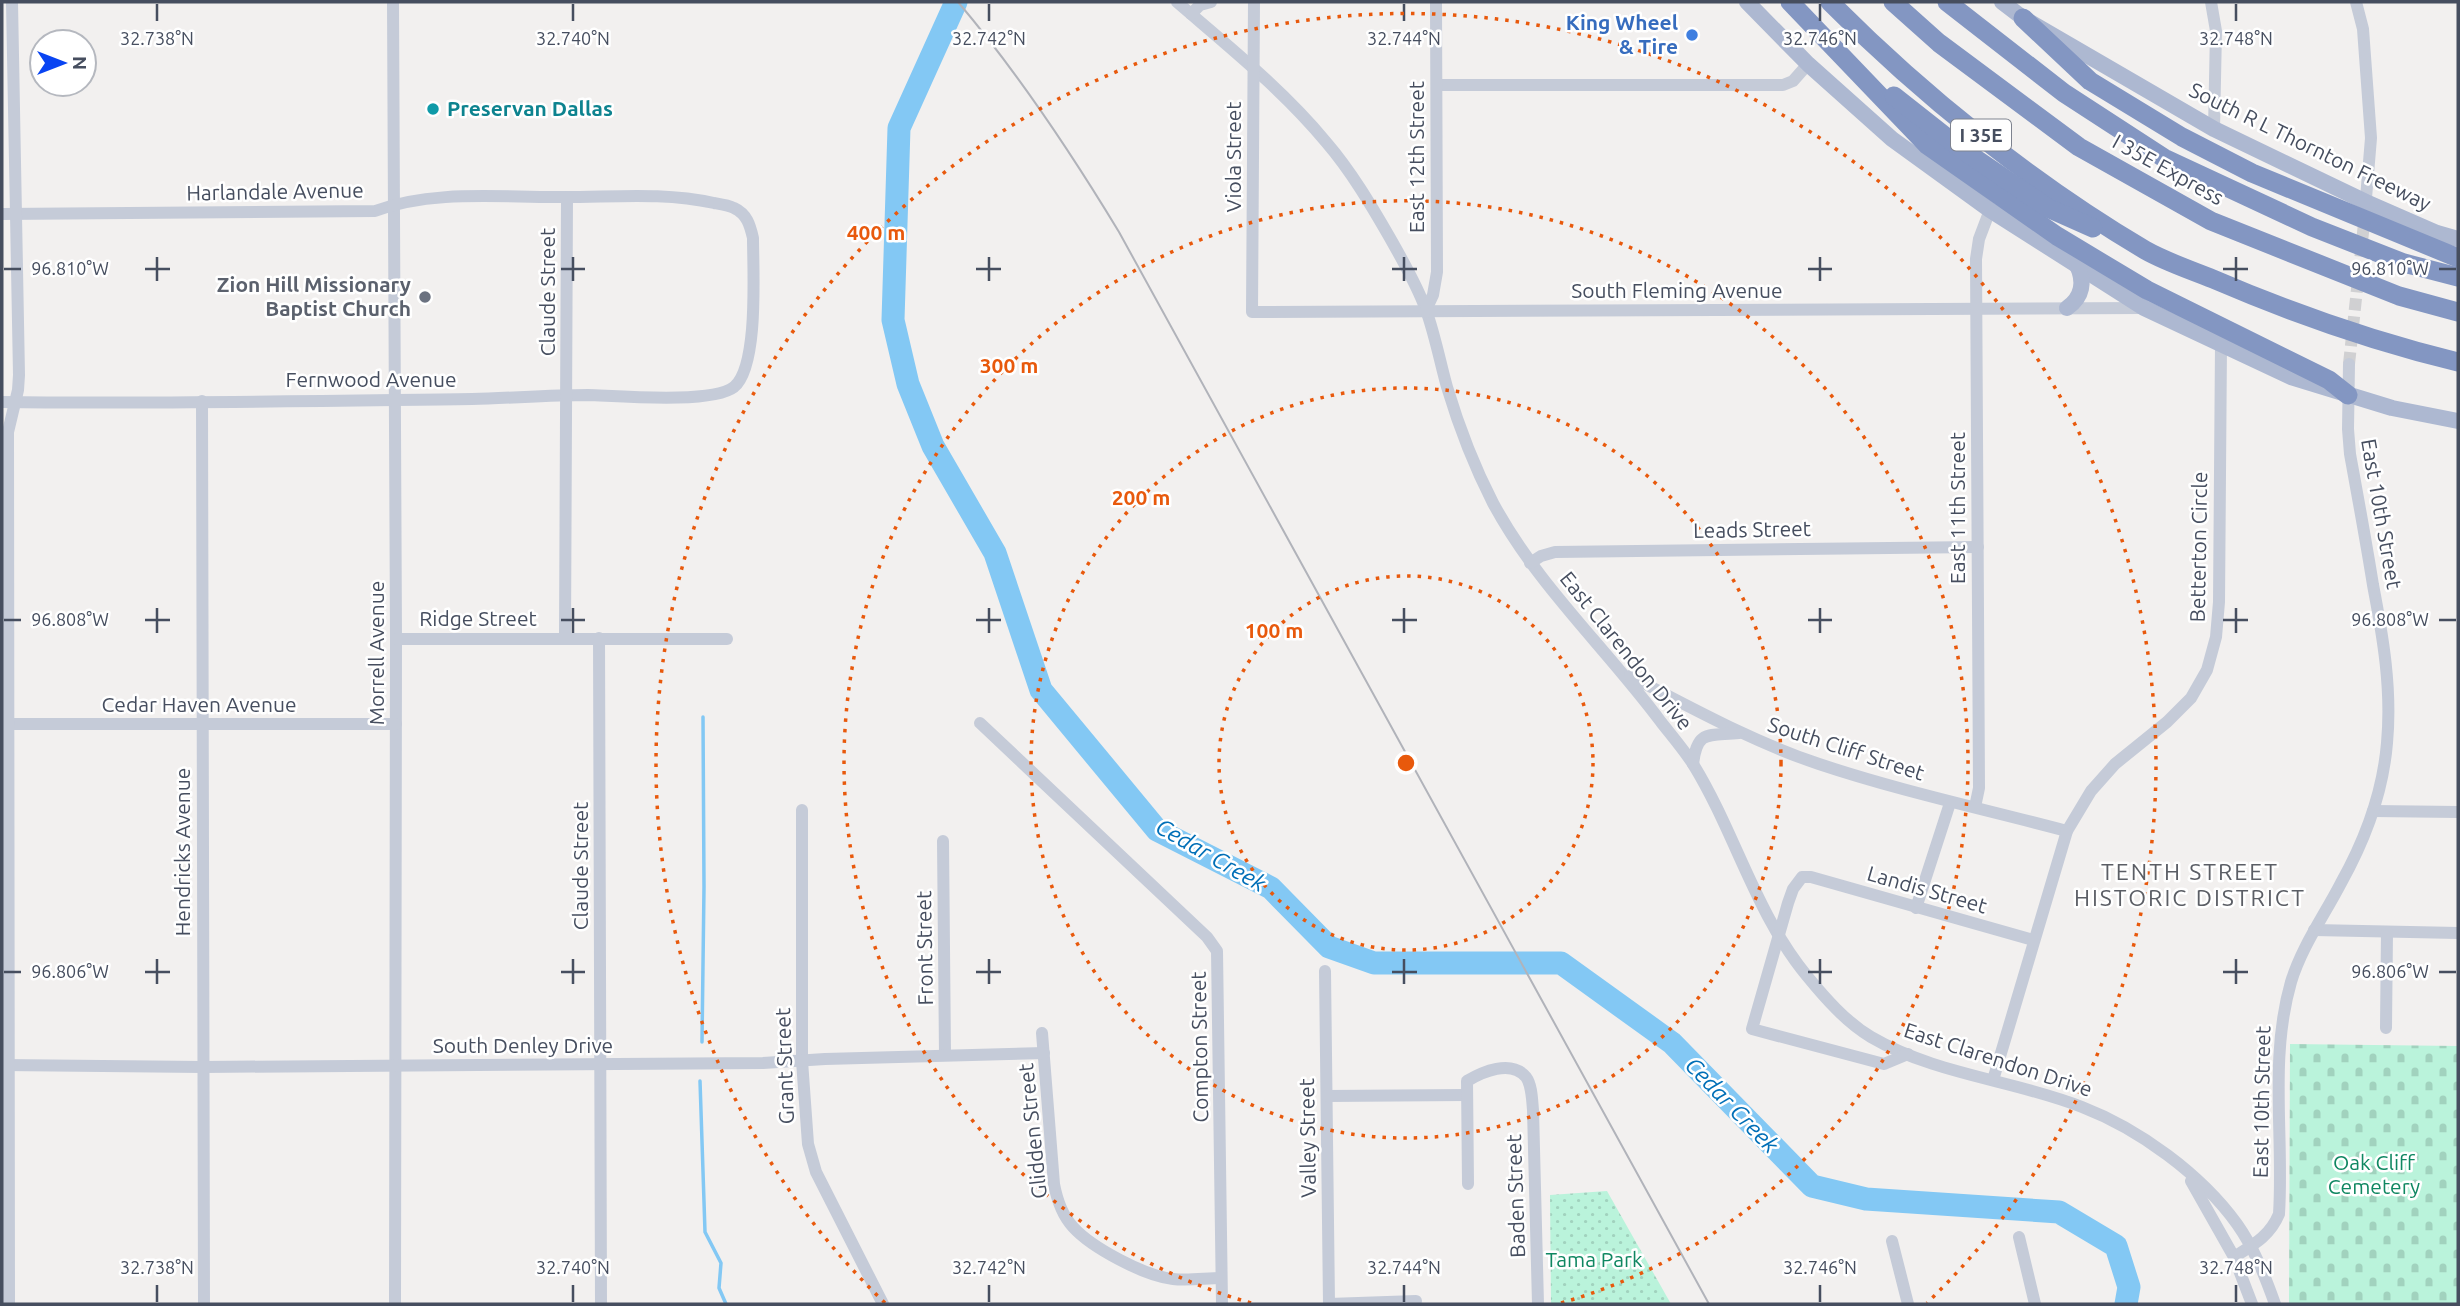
<svg xmlns="http://www.w3.org/2000/svg" width="2460" height="1306" font-family="Ubuntu,sans-serif">
	<style>
		.cemetery { fill: url(#cemetery-stones) }
		.park { fill: url(#park-dots) }
		.lines { fill: none; stroke-linecap: round; stroke-linejoin: round }
		.stream { stroke: #83c8f4; stroke-width: 3.5 }
		.river { stroke: #83c8f4; stroke-width: 23 }
		.minor-tunnel { stroke: #d0d0d2; stroke-width: 12; stroke-dasharray: 12 6; stroke-linecap: butt }
		.minor { stroke: #c5cbd8; stroke-width: 12 }
		.major { stroke: #adb8d1; stroke-width: 16 }
		.highway { stroke: #8396c2; stroke-width: 19 }
		.tram { stroke: #b1b3ba; stroke-width: 2 }
		.ticks { fill: none; stroke: #464e5f; stroke-width: 2.5 }
		.ring { fill: none; stroke: #e8590c; stroke-width: 3.5; stroke-dasharray: 3.5 7 }
		.shop-dot { fill: #3f7fe0; stroke: #fff; stroke-width: 2.5 }
		.culture-dot { fill: #0f9aa8; stroke: #fff; stroke-width: 2.5 }
		.worship-dot { fill: #6b7280; stroke: #fff; stroke-width: 2.5 }
		.labels { text-anchor: middle; stroke-width: 5; stroke-linejoin: round; paint-order: stroke }
		.shield { fill: #fff; stroke: #7e838f; stroke-width: 2 }
		.shield-label { font-size: 19px; font-weight: bold; fill: #464e5f }
		.shop-label { font-size: 21px; font-weight: bold; fill: #366cbe; stroke: #fff; text-anchor: end }
		.culture-label { font-size: 21px; font-weight: bold; fill: #0d838f; stroke: #fff; text-anchor: start }
		.street-label { font-size: 21px; fill: #464e5f; stroke: #fff }
		.worship-label { font-size: 21px; font-weight: bold; fill: #5b616d; stroke: #fff; text-anchor: end }
		.park-label { font-size: 21px; fill: #0f8761; stroke: #fff }
		.water-label { font-size: 23px; font-style: italic; fill: #006fb7; stroke: #fff }
		.neighbourhood-label { font-size: 23px; letter-spacing: 2px; fill: #5b5e65; stroke: #fff }
		.ticks-label { font-size: 18px; text-anchor: middle; fill: #464e5f; stroke: #fff; stroke-width: 5; stroke-linejoin: round; paint-order: stroke }
		.centre { fill: #e8590c; stroke: #fff; stroke-width: 3.5 }
		.ring-label { font-size: 21px; text-anchor: middle; font-weight: bold; fill: #e8590c; stroke: #fff; stroke-width: 5; stroke-linejoin: round; paint-order: stroke }
	</style>
	<defs>
		<pattern id="cemetery-stones" width="16" height="16" patternUnits="userSpaceOnUse" patternTransform="scale(1.75)"><rect width="16" height="16" fill="#baf3db"/><path d="M2 7V4a2 2 0 0 1 4 0v3zM10 15v-3a2 2 0 0 1 4 0v3z" fill="#a1d2be"/></pattern>
		<pattern id="park-dots" width="8" height="8" patternUnits="userSpaceOnUse" patternTransform="scale(1.75)"><rect width="8" height="8" fill="#baf3db"/><path d="M2 2h.1M6 6h.1" fill="none" stroke="#a1d2be" stroke-width="1.8" stroke-linecap="round"/></pattern>
	</defs>
	<rect width="100%" height="100%" fill="#f2f0ef"/>
	<polygon class="cemetery" points="2290,1044 2458,1046 2458,1304 2289,1304"/>
	<polygon class="park" points="1607,1191 1671,1304 1551,1304 1550,1195"/>
	<g class="lines">
		<g class="stream">
			<polyline points="702,1042 704,887 703,717"/>
			<polyline points="700,1081 705,1232 721,1263 719,1288 726,1304"/>
		</g>
		<polyline class="river" points="956,2 899,128 893,320 908,384 933,446 995,553 1041,690 1157,830 1271,888 1329,947 1374,963 1561,963 1672,1043 1812,1186 1866,1199 2059,1212 2116,1246 2129,1287 2126,1304"/>
		<polyline class="minor-tunnel" points="2349,364 2365,214"/>
		<g class="minor">
			<polyline points="393,2 396,639 395,1304"/>
			<path d="M1177 2C1228 46 1283 90 1326 142 1351 171 1371 205 1390 238 1403 261 1417 285 1426 310 1435 335 1440 362 1447 387 1459 427 1474 466 1493 503 1537 585 1606 648 1661 722 1672 736 1684 750 1693 764 1735 832 1755 913 1807 976 1825 998 1846 1022 1871 1037 1936 1075 2014 1080 2082 1107 2139 1129 2201 1174 2237 1224 2254 1248 2265 1276 2275 1304"/>
			<polyline points="1254,2 1252,312 2144,308"/>
			<polyline points="2211,2 2216,31 2214,129"/>
			<polyline points="2356,2 2363,29 2371,138 2365,210"/>
			<polyline points="1191,14 1200,5 1211,2"/>
			<polyline points="1437,85 1783,85 1793,81 1808,64"/>
			<path d="M2 214 375 211C434 189 503 198 565 197 615 197 664 192 714 203 720 204 728 205 734 208 747 214 750 225 753 238 753 270 759 366 734 387 712 404 619 396 588 395 550 395 511 398 472 399 316 401 158 404 2 402"/>
			<polyline points="1426,310 1433,295 1437,272 1436,2"/>
			<polyline points="202,401 204,1304"/>
			<polyline points="1530,563 1541,556 1555,552 1978,547"/>
			<polyline points="565,638 567,197"/>
			<polyline points="599,638 601,1304"/>
			<polyline points="396,639 727,639"/>
			<path d="M1630 676C1692 708 1753 742 1819 764 1900 791 1984 809 2067 831"/>
			<polyline points="980,723 1207,937 1217,951 1222,1304"/>
			<polyline points="2,724 396,724"/>
			<path d="M1693 764C1697 729 1709 736 1739 733"/>
			<polyline points="1975,807 1979,788 1976,259 1979,239 1990,210"/>
			<polyline points="802,810 802,1061 808,1144 816,1172 883,1304"/>
			<polyline points="2373,811 2458,812"/>
			<polyline points="943,841 945,1055"/>
			<polyline points="1916,908 1950,803"/>
			<polyline points="2314,930 2458,933"/>
			<polyline points="1325,971 1329,1304"/>
			<polyline points="2386,1028 2387,932"/>
			<path d="M1042 1033 1054 1184C1057 1200 1062 1215 1073 1227 1092 1248 1145 1276 1173 1279 1188 1281 1206 1278 1221 1278"/>
			<polyline points="1908,1054 1884,1064 1752,1029 1788,903 1793,889 1802,877 1811,877 2033,940"/>
			<polyline points="2,1065 203,1067 763,1063 825,1059 1044,1053"/>
			<polyline points="1993,1080 2067,831 2091,791 2115,764 2167,722 2191,698 2207,670 2216,637 2219,602 2221,345"/>
			<polyline points="1327,1096 1466,1095"/>
			<polyline points="2191,1181 2234,1257 2252,1304"/>
			<path d="M1468 1184 1467 1081C1482 1072 1511 1059 1526 1077 1532 1085 1532 1100 1533 1110L1538 1304"/>
			<polyline points="2019,1237 2035,1304"/>
			<polyline points="1892,1241 1908,1304"/>
			<path d="M2234 1257C2253 1245 2270 1236 2279 1214 2284 1137 2269 1058 2291 982 2302 946 2324 916 2341 883 2365 840 2383 791 2387 743 2392 689 2383 637 2373 585 2366 541 2358 498 2350 454L2348 429 2349 364"/>
			<polyline points="9,1304 8,432 18,390 19,375 12,2"/>
			<polyline points="1329,1304 1416,1301"/>
		</g>
		<g class="major">
			<polyline points="1747,2 1808,64 1892,139 1990,210 2144,308 2291,377 2392,408 2458,421"/>
			<polyline points="2002,2 2023,18 2214,129 2366,202 2437,233 2458,239"/>
			<path d="M2067 308C2083 297 2085 282 2077 265"/>
		</g>
		<g class="highway">
			<polyline points="1790,2 1927,145 2057,236 2147,290 2329,380 2348,395"/>
			<path d="M1830 2C1921 94 2033 184 2145 250 2166 262 2191 270 2213 279 2292 313 2375 342 2458 362"/>
			<polyline points="1893,2 1939,43 2079,147 2211,221 2399,296 2458,312"/>
			<polyline points="1947,2 2064,93 2164,158 2312,227 2404,263 2458,277"/>
			<polyline points="2023,18 2090,81 2182,137 2252,173 2458,258"/>
			<polyline points="1894,96 1960,148 2048,208 2093,228"/>
		</g>
		<path class="tram" d="M958 2C1019 74 1070 151 1119 232L1709 1304"/>
	</g>
	<path class="ticks" d="M157 4V21M573 4V21M989 4V21M1404 4V21M1820 4V21M2236 4V21M157 257V281M573 257V281M989 257V281M1404 257V281M1820 257V281M2236 257V281M4 269H21M145 269H170M561 269H585M976 269H1001M1392 269H1417M1808 269H1832M2223 269H2248M2439 269H2456M157 608V633M573 608V633M989 608V633M1404 608V633M1820 608V633M2236 608V633M4 620H21M145 620H170M561 620H585M976 620H1001M1392 620H1417M1808 620H1832M2223 620H2248M2439 620H2456M157 959V984M573 959V984M989 959V984M1404 959V984M1820 959V984M2236 959V984M4 972H21M145 972H170M561 972H585M976 972H1001M1392 972H1417M1808 972H1832M2223 972H2248M2439 972H2456M157 1285V1302M573 1285V1302M989 1285V1302M1404 1285V1302M1820 1285V1302M2236 1285V1302"/>
	<g class="ring">
		<circle cx="1406" cy="763" r="187"/>
		<circle cx="1406" cy="763" r="375"/>
		<path d="M1251 1303A562 562 0 1 1 1561 1303"/>
		<path d="M885 1303A750 750 0 1 1 1927 1303"/>
	</g>
	<circle class="shop-dot" cx="1692" cy="35" r="7"/>
	<circle class="culture-dot" cx="433" cy="109" r="7"/>
	<circle class="worship-dot" cx="425" cy="297" r="7"/>
	<g class="labels">
		<rect class="shield" x="1951" y="119.5" width="60" height="31" rx="5"/>
		<g class="shield-label">
			<text x="1981" y="142">I 35E</text>
		</g>
		<g class="shop-label">
			<text x="1678" y="30">King Wheel<tspan x="1678" dy="24">&amp; Tire</tspan></text>
		</g>
		<g class="culture-label">
			<text x="447" y="116">Preservan Dallas</text>
		</g>
		<g class="street-label">
			<text transform="translate(2310 147) rotate(26)" y="7">South R L Thornton Freeway</text>
			<text transform="translate(1234 157) rotate(-90)" y="7">Viola Street</text>
			<text transform="translate(1417 157) rotate(-90)" y="7">East 12th Street</text>
			<text transform="translate(2168 170) rotate(29)" y="7">I 35E Express</text>
			<text transform="translate(275 192) rotate(-1)" y="7">Harlandale Avenue</text>
			<text x="1677" y="298">South Fleming Avenue</text>
			<text transform="translate(548 292) rotate(-90)" y="7">Claude Street</text>
			<text x="371" y="387">Fernwood Avenue</text>
			<text transform="translate(1958 508) rotate(-90)" y="7">East 11th Street</text>
			<text transform="translate(2381 514) rotate(80)" y="7">East 10th Street</text>
			<text transform="translate(1752 530) rotate(-1)" y="7">Leads Street</text>
			<text transform="translate(2199 547) rotate(-89)" y="7">Betterton Circle</text>
			<text x="478" y="626">Ridge Street</text>
			<text transform="translate(1626 651) rotate(51)" y="7">East Clarendon Drive</text>
			<text transform="translate(377 653) rotate(-90)" y="7">Morrell Avenue</text>
			<text x="199" y="712">Cedar Haven Avenue</text>
			<text transform="translate(1846 749) rotate(18)" y="7">South Cliff Street</text>
			<text transform="translate(183 852) rotate(-90)" y="7">Hendricks Avenue</text>
			<text transform="translate(581 866) rotate(-90)" y="7">Claude Street</text>
			<text transform="translate(1927 890) rotate(16)" y="7">Landis Street</text>
			<text transform="translate(925 948) rotate(-91)" y="7">Front Street</text>
			<text x="523" y="1053">South Denley Drive</text>
			<text transform="translate(1200 1047) rotate(-91)" y="7">Compton Street</text>
			<text transform="translate(1998 1060) rotate(18)" y="7">East Clarendon Drive</text>
			<text transform="translate(785 1066) rotate(-92)" y="7">Grant Street</text>
			<text transform="translate(2262 1102) rotate(-89)" y="7">East 10th Street</text>
			<text transform="translate(1033 1131) rotate(-96)" y="7">Glidden Street</text>
			<text transform="translate(1308 1138) rotate(-91)" y="7">Valley Street</text>
			<text transform="translate(1516 1196) rotate(-92)" y="7">Baden Street</text>
		</g>
		<g class="worship-label">
			<text x="411" y="292">Zion Hill Missionary<tspan x="411" dy="24">Baptist Church</tspan></text>
		</g>
		<g class="park-label">
			<text x="2374" y="1170">Oak Cliff<tspan x="2374" dy="24">Cemetery</tspan></text>
			<text x="1594" y="1267">Tama Park</text>
		</g>
		<g class="water-label">
			<text transform="translate(1211 855) rotate(30)" y="8">Cedar Creek</text>
			<text transform="translate(1732 1105) rotate(46)" y="8">Cedar Creek</text>
		</g>
		<g class="neighbourhood-label">
			<text x="2190" y="880">TENTH STREET<tspan x="2190" dy="26">HISTORIC DISTRICT</tspan></text>
		</g>
	</g>
	<g class="ticks-label">
		<text x="157" y="45">32.738°N</text>
		<text x="573" y="45">32.740°N</text>
		<text x="989" y="45">32.742°N</text>
		<text x="1404" y="45">32.744°N</text>
		<text x="1820" y="45">32.746°N</text>
		<text x="2236" y="45">32.748°N</text>
		<text x="2390" y="275">96.810°W</text>
		<text x="70" y="275">96.810°W</text>
		<text x="2390" y="626">96.808°W</text>
		<text x="70" y="626">96.808°W</text>
		<text x="2390" y="978">96.806°W</text>
		<text x="70" y="978">96.806°W</text>
		<text x="157" y="1274">32.738°N</text>
		<text x="573" y="1274">32.740°N</text>
		<text x="989" y="1274">32.742°N</text>
		<text x="1404" y="1274">32.744°N</text>
		<text x="1820" y="1274">32.746°N</text>
		<text x="2236" y="1274">32.748°N</text>
	</g>
	<circle cx="1406" cy="763" r="10" class="centre"/>
	<g class="ring-label">
		<text x="876" y="240">400 m</text>
		<text x="1009" y="373">300 m</text>
		<text x="1141" y="505">200 m</text>
		<text x="1274" y="638">100 m</text>
	</g>
	<rect width="2460" height="1306" fill="none" stroke="#464e5f" stroke-width="7"/>
	<g transform="translate(63 63) rotate(90)"><circle r="33" fill="#ffffff" stroke="#b5b8bf" stroke-width="2"/>
	<path d="M0-5L12 26L0 18L-12 26Z" fill="#0944f2"/>
	<text y="-10" font-size="19" font-weight="bold" text-anchor="middle" fill="#464e5f">N</text>
	</g>
</svg>
